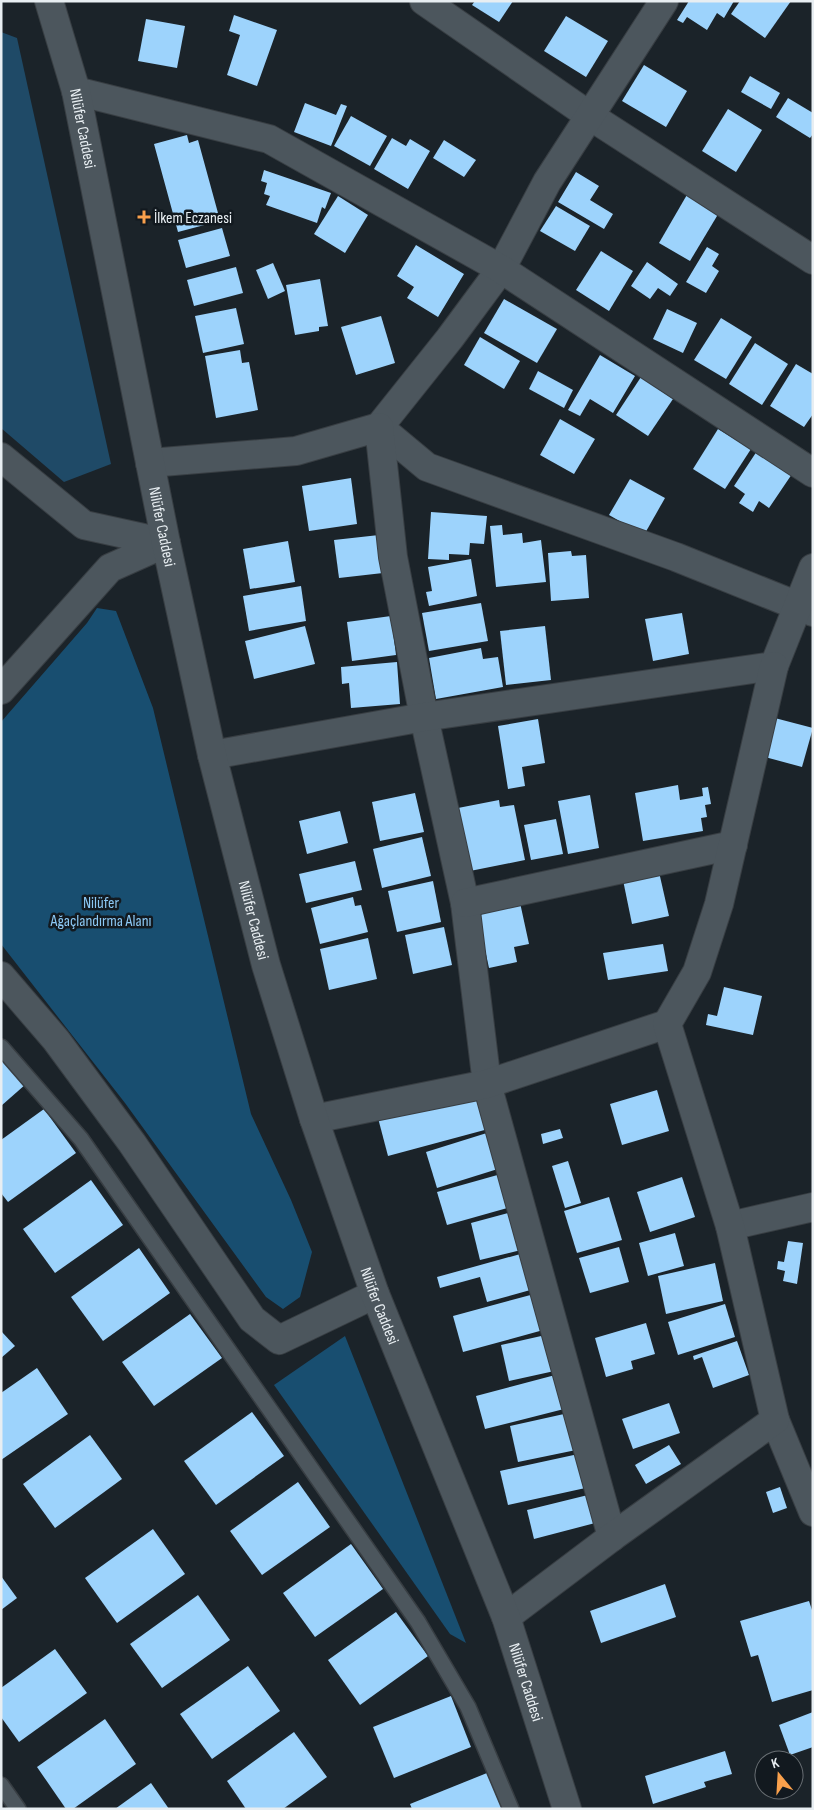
<svg xmlns="http://www.w3.org/2000/svg" width="814" height="1810" font-family="'Sofia Sans Condensed',sans-serif">
	<style>
		.green { fill: #1f4a67 }
		.forest { fill: #184e70 }
		.building { fill: #9dd3fc }
		.lines { fill: none; stroke-linecap: round; stroke-linejoin: round }
		.lane-casing { stroke: #383e43; stroke-width: 18 }
		.street-casing { stroke: #383e43; stroke-width: 30 }
		.secondary-casing { stroke: #383e43; stroke-width: 30 }
		.lane { stroke: #4c565d; stroke-width: 15 }
		.street { stroke: #4c565d; stroke-width: 28 }
		.secondary { stroke: #4c565d; stroke-width: 28 }
		.poi-dot { fill: #f9a04c; stroke: #12191f; stroke-width: 2 }
		.labels { text-anchor: middle; stroke-width: 5; stroke-linejoin: round; paint-order: stroke }
		.street-label { font-size: 16px; fill: #e8eef2; stroke: #12191f }
		.poi-label { font-size: 16px; fill: #e8eef2; stroke: #12191f; text-anchor: start }
		.park-label { font-size: 16px; fill: #8cc8f4; stroke: #12191f }
	</style>
	<rect width="100%" height="100%" fill="#1b2329"/>
	<polygon class="green" points="1,32 17,38 111,464 64,482 1,428"/>
	<g class="forest">
		<polygon points="97,608 116,611 153,708 251,1114 291,1200 312,1252 300,1297 283,1309 266,1297 125,1103 1,944 1,722 87,623"/>
		<polygon points="345,1336 466,1643 450,1634 274,1385"/>
	</g>
	<g class="building">
		<polygon points="475,1 513,1 499,22 472,5"/>
		<polygon points="689,1 734,1 724,18 717,13 707,30 687,17 683,23 677,20"/>
		<polygon points="740,1 791,1 765,38 731,14"/>
		<polygon points="234,15 277,30 257,86 227,75 240,35 229,31"/>
		<polygon points="566,16 608,41 586,77 544,51"/>
		<polygon points="146,19 185,26 177,68 138,61"/>
		<polygon points="644,65 687,91 666,127 622,101"/>
		<polygon points="750,76 780,93 771,109 741,92"/>
		<polygon points="788,98 813,113 813,134 810,138 776,117"/>
		<polygon points="305,103 336,115 341,104 347,106 331,146 294,132"/>
		<polygon points="728,109 762,130 736,172 702,151"/>
		<polygon points="351,116 387,136 370,166 334,146"/>
		<polygon points="187,135 189,143 198,140 218,213 210,215 212,223 178,232 154,144"/>
		<polygon points="392,138 406,146 410,139 430,151 408,189 374,169"/>
		<polygon points="444,140 476,160 464,177 433,158"/>
		<polygon points="264,170 331,193 325,209 322,207 317,223 266,205 270,196 264,194 267,183 261,181"/>
		<polygon points="576,172 599,186 590,200 613,214 604,229 558,202"/>
		<polygon points="688,193 720,211 690,261 659,243"/>
		<polygon points="338,196 368,215 345,253 314,234"/>
		<polygon points="556,206 590,226 575,251 540,231"/>
		<polygon points="222,228 230,256 186,268 178,240"/>
		<polygon points="416,245 464,274 438,317 407,298 414,287 397,276"/>
		<polygon points="707,247 719,254 712,266 719,271 706,293 686,282"/>
		<polygon points="601,251 633,271 609,311 576,290"/>
		<polygon points="647,262 678,284 670,296 658,288 650,299 631,286"/>
		<polygon points="273,263 285,291 268,299 256,270"/>
		<polygon points="236,267 243,293 194,306 187,280"/>
		<polygon points="320,279 328,326 319,327 319,331 295,335 286,285"/>
		<polygon points="504,299 557,329 537,363 484,333"/>
		<polygon points="236,308 244,344 203,353 195,316"/>
		<polygon points="667,309 697,323 683,353 653,339"/>
		<polygon points="381,316 395,363 356,375 341,327"/>
		<polygon points="721,318 752,337 726,379 694,360"/>
		<polygon points="480,337 520,361 504,389 464,365"/>
		<polygon points="755,343 788,364 762,405 729,384"/>
		<polygon points="240,350 242,363 249,362 258,410 216,418 205,356"/>
		<polygon points="600,355 635,376 613,413 590,399 580,416 568,410"/>
		<polygon points="796,364 813,374 813,414 804,427 770,406"/>
		<polygon points="538,371 573,390 564,408 529,389"/>
		<polygon points="641,377 673,399 648,436 616,415"/>
		<polygon points="560,419 595,439 574,474 540,455"/>
		<polygon points="718,429 751,449 725,489 693,469"/>
		<polygon points="757,451 792,474 769,508 759,501 753,512 739,503 745,494 734,486"/>
		<polygon points="351,478 357,524 309,531 302,486"/>
		<polygon points="630,479 665,498 644,535 609,515"/>
		<polygon points="431,512 487,516 484,544 470,543 469,555 449,554 449,560 428,559"/>
		<polygon points="502,525 503,535 522,533 523,543 541,540 546,582 496,587 490,526"/>
		<polygon points="379,535 383,573 339,578 334,540"/>
		<polygon points="288,541 295,582 250,589 243,549"/>
		<polygon points="571,551 572,556 586,555 589,598 551,601 548,553"/>
		<polygon points="471,559 477,596 429,606 426,592 432,591 428,567"/>
		<polygon points="301,586 306,621 249,631 243,596"/>
		<polygon points="481,603 488,641 429,651 422,613"/>
		<polygon points="682,613 689,654 653,661 645,619"/>
		<polygon points="391,616 396,655 352,661 347,622"/>
		<polygon points="305,626 315,664 254,679 245,641"/>
		<polygon points="545,626 551,680 506,685 500,631"/>
		<polygon points="481,648 483,659 498,657 503,687 436,699 429,658"/>
		<polygon points="397,662 400,704 351,708 349,683 342,684 341,667"/>
		<polygon points="771,717 813,728 802,767 765,757"/>
		<polygon points="538,719 545,763 522,767 525,786 508,789 498,726"/>
		<polygon points="678,785 680,800 703,796 702,788 708,787 711,804 705,805 707,817 701,818 703,831 643,841 635,793"/>
		<polygon points="415,793 424,832 380,841 372,802"/>
		<polygon points="590,795 599,848 568,854 558,801"/>
		<polygon points="499,800 500,807 514,805 525,860 470,871 458,808"/>
		<polygon points="340,811 348,843 307,854 299,821"/>
		<polygon points="556,819 563,854 531,860 524,825"/>
		<polygon points="422,837 431,876 382,888 373,849"/>
		<polygon points="355,861 362,890 306,903 299,874"/>
		<polygon points="659,872 669,916 632,924 623,880"/>
		<polygon points="433,881 441,922 397,932 388,891"/>
		<polygon points="353,897 355,906 361,905 368,932 320,944 311,908"/>
		<polygon points="519,898 529,944 514,947 517,962 489,968 476,908"/>
		<polygon points="444,927 452,965 413,974 405,935"/>
		<polygon points="368,938 377,979 329,990 320,949"/>
		<polygon points="663,944 668,971 608,980 603,953"/>
		<polygon points="724,987 762,996 753,1035 706,1025 708,1014 717,1016"/>
		<polygon points="1,1057 26,1084 1,1106"/>
		<polygon points="482,1090 492,1128 388,1156 378,1118"/>
		<polygon points="657,1090 669,1131 622,1145 610,1104"/>
		<polygon points="44,1109 76,1153 8,1202 1,1193 1,1140"/>
		<polygon points="560,1129 563,1138 543,1144 541,1134"/>
		<polygon points="490,1132 501,1168 437,1188 426,1152"/>
		<polygon points="568,1161 581,1203 565,1208 552,1166"/>
		<polygon points="501,1174 511,1207 447,1225 437,1192"/>
		<polygon points="682,1177 695,1217 650,1232 637,1192"/>
		<polygon points="91,1180 123,1225 55,1273 23,1229"/>
		<polygon points="609,1197 622,1240 577,1253 564,1211"/>
		<polygon points="512,1212 521,1250 480,1260 471,1223"/>
		<polygon points="675,1233 684,1266 648,1276 639,1243"/>
		<polygon points="788,1241 803,1243 797,1284 783,1281 785,1271 777,1269 778,1261 784,1262"/>
		<polygon points="619,1247 629,1282 590,1293 579,1258"/>
		<polygon points="139,1248 170,1293 103,1341 71,1297"/>
		<polygon points="524,1253 534,1289 487,1302 480,1277 440,1288 437,1277"/>
		<polygon points="715,1263 723,1301 666,1314 658,1276"/>
		<polygon points="538,1293 547,1329 463,1352 453,1316"/>
		<polygon points="725,1304 735,1337 678,1355 668,1322"/>
		<polygon points="190,1314 222,1358 154,1406 122,1362"/>
		<polygon points="646,1323 655,1354 631,1361 633,1369 606,1377 595,1338"/>
		<polygon points="1,1331 15,1346 1,1358"/>
		<polygon points="550,1334 559,1370 509,1381 501,1345"/>
		<polygon points="737,1341 749,1375 713,1388 702,1357 694,1360 693,1356"/>
		<polygon points="37,1368 68,1414 1,1460 1,1393"/>
		<polygon points="559,1374 568,1408 485,1429 476,1396"/>
		<polygon points="669,1403 680,1433 633,1449 622,1419"/>
		<polygon points="252,1412 284,1456 216,1505 184,1461"/>
		<polygon points="573,1412 581,1449 518,1462 510,1426"/>
		<polygon points="90,1435 122,1479 55,1528 23,1484"/>
		<polygon points="669,1445 681,1464 646,1484 635,1465"/>
		<polygon points="583,1453 590,1487 508,1505 500,1471"/>
		<polygon points="298,1482 330,1527 262,1575 230,1531"/>
		<polygon points="780,1487 787,1508 773,1513 766,1492"/>
		<polygon points="592,1494 599,1522 534,1539 527,1510"/>
		<polygon points="153,1529 185,1574 117,1623 85,1578"/>
		<polygon points="351,1544 383,1589 315,1637 283,1593"/>
		<polygon points="1,1576 17,1598 1,1610"/>
		<polygon points="665,1584 676,1617 601,1643 590,1611"/>
		<polygon points="198,1595 230,1640 162,1688 130,1644"/>
		<polygon points="809,1601 813,1613 813,1690 772,1702 758,1655 751,1657 740,1621"/>
		<polygon points="396,1612 428,1656 360,1705 328,1660"/>
		<polygon points="55,1649 87,1693 19,1742 1,1717 1,1688"/>
		<polygon points="248,1666 280,1711 212,1759 180,1714"/>
		<polygon points="451,1696 471,1747 394,1778 373,1727"/>
		<polygon points="813,1712 813,1747 790,1755 779,1725"/>
		<polygon points="105,1719 136,1764 73,1809 66,1809 37,1767"/>
		<polygon points="294,1732 327,1777 283,1809 246,1809 227,1781"/>
		<polygon points="725,1751 732,1774 704,1782 706,1787 653,1804 645,1776"/>
		<polygon points="487,1773 502,1809 412,1809 410,1804"/>
		<polygon points="151,1783 169,1809 115,1809"/>
	</g>
	<g class="lines">
		<g class="lane-casing">
			<g id="lane">
				<polyline points="1,1047 81,1139 418,1622 468,1707 511,1809"/>
				<polyline points="1,1785 18,1809"/>
			</g>
		</g>
		<g class="street-casing">
			<g id="street">
				<polyline points="424,1 590,116 813,260"/>
				<polyline points="664,1 547,182 501,269 450,338 379,427 427,467 676,557 813,612"/>
				<polyline points="76,91 269,139 501,269 813,473"/>
				<polyline points="1,457 84,525 166,543 110,568 1,690"/>
				<polyline points="150,463 296,451 379,427 393,557 424,717 465,903 487,1084 612,1537"/>
				<polyline points="212,755 424,717 774,666 813,568"/>
				<polyline points="465,903 733,845"/>
				<polyline points="1,976 56,1040 132,1143 252,1319 279,1340 375,1294"/>
				<polyline points="314,1119 487,1084 667,1024"/>
				<polyline points="730,1226 813,1207"/>
				<polyline points="775,1420 813,1512"/>
				<polyline points="506,1617 612,1537 775,1420 730,1226 667,1024 697,972 719,904 774,666"/>
			</g>
		</g>
		<g class="secondary-casing">
			<g id="secondary">
				<path id="s1" d="M49 1 76 91 166 543 212 755 266 965 314 1119 375 1294 506 1617 567 1809"/>
			</g>
		</g>
		<use href="#lane" class="lane"/>
		<use href="#street" class="street"/>
		<use href="#secondary" class="secondary"/>
	</g>
	<path class="poi-dot" d="M141.5 209.5h5v5h5v5h-5v5h-5v-5h-5v-5h5z"/>
	<g class="labels">
		<g class="street-label">
			<text dy="6" stroke="none"><textPath href="#s1" startOffset="132">Nilüfer Caddesi</textPath></text>
			<text dy="6" stroke="none"><textPath href="#s1" startOffset="538">Nilüfer Caddesi</textPath></text>
			<text dy="6" stroke="none"><textPath href="#s1" startOffset="942">Nilüfer Caddesi</textPath></text>
			<text dy="6" stroke="none"><textPath href="#s1" startOffset="1348">Nilüfer Caddesi</textPath></text>
			<text dy="6" stroke="none"><textPath href="#s1" startOffset="1752">Nilüfer Caddesi</textPath></text>
		</g>
		<g class="poi-label">
			<text x="154" y="223">İlkem Eczanesi</text>
		</g>
		<g class="park-label">
			<text x="101" y="908">Nilüfer<tspan x="101" dy="18">Ağaçlandırma Alanı</tspan></text>
		</g>
	</g>
	<rect width="814" height="1810" fill="none" stroke="#e8eef2" stroke-width="5"/>
	<g transform="translate(779 1775) rotate(342)"><circle r="24" fill="#12191f" stroke="#686e73"/>
	<path d="M0-4L9 19L0 12L-9 19Z" fill="#f9a04c"/>
	<text y="-8" font-size="14" font-weight="bold" text-anchor="middle" fill="#e8eef2">K</text>
	</g>
</svg>
